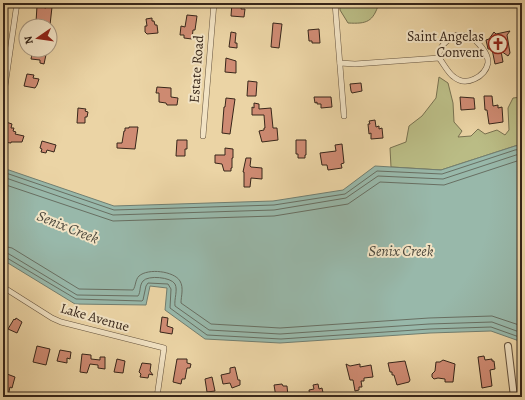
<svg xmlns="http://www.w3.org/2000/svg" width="525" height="400" font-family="Alegreya,serif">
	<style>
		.green { fill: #babc85; stroke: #787150 }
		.water { fill: #98b8aa; stroke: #717e70 }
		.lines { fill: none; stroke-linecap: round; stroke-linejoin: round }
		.shore { stroke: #686f62; stroke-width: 1 }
		.building { fill: #cf8b73; stroke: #37261a }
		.minor-casing { stroke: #64523d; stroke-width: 6 }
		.tertiary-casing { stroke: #64523d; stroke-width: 8 }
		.minor { stroke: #f2e3c4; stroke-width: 5 }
		.tertiary { stroke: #f2e3c4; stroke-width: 6 }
		.labels { text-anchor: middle; stroke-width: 4; stroke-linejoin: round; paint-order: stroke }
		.poi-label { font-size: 14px; fill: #37261a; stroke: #f2e3c4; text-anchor: end }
		.street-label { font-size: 14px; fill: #37261a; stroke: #f2e3c4 }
		.water-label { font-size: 15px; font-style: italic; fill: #4f4a3e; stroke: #f2e3c4 }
	</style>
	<rect width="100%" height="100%" fill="#ebd4a5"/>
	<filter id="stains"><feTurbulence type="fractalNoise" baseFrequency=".005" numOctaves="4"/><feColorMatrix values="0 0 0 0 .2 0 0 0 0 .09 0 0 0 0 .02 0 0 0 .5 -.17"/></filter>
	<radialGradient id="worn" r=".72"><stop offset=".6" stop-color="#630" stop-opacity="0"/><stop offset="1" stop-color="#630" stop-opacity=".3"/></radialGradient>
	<g class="green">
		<path d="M340 3H379C373 22 367 24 348 23L340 10Z"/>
		<polygon points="439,77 448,83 453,103 454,122 462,131 458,137 471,136 478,129 485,134 497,130 505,135 509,130 508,108 513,98 522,97 522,145 515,146 441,170 391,167 390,148 406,142 409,126 422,116 436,98"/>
	</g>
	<polygon class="water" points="522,145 522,342 491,331 430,333 280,343 205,339 165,310 167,288 150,286 146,305 75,304 3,260 3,168 114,206 273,201 343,190 375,166 441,170 515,146"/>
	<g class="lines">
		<g class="shore">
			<polyline points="3,172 114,210 274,205 345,194 377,171 442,174 515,150 522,149"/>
			<polyline points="3,177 113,215 274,210 346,198 378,176 443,179 516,155 522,154"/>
			<polyline points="3,184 113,221 274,216 348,204 380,182 444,185 517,161 522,160"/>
			<path d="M3 246 12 248 79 289 133 290C136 286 135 280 139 276 148 268 174 271 180 281 184 288 181 296 181 303L211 324 280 328 429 318 492 316 522 326"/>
			<path d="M3 252 9 254 77 295 138 296C141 292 139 286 143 281 148 275 171 277 175 284 178 290 174 299 175 306L209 330 280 334 429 324 492 322 522 333"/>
			<polyline points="3,257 7,258 76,299 142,301 143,300 146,286 148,283 168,284 171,289 170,308 207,335 281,339 430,329 491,327 522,338"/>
		</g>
	</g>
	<g class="building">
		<polygon points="232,3 242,3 241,9 245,9 244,17 231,16"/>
		<polygon points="37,6 46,8 47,6 52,7 50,25 45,24 45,26 43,26 38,25 39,23 36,22"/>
		<polygon points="187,15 197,16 195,30 193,30 192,39 184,38 184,35 180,35 181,26 185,27"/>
		<polygon points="152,18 152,21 154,21 155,25 157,25 158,33 147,34 145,32 145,26 147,26 146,19"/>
		<polygon points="273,23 282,24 279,48 271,47"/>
		<polygon points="319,29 320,43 312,43 312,41 309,41 308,30"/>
		<polygon points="510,31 507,35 510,53 508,56 501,51 503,62 495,64 492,49 488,49 486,40 489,39 494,32 496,34"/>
		<polygon points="231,32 236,33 235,43 237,43 237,48 229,47"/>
		<polygon points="33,50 47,50 44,64 40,63 40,60 31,59"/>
		<polygon points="226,58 236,61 236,73 225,72"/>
		<polygon points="27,74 34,75 33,78 39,79 37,85 35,88 24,86"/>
		<polygon points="248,81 257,82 256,96 247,96"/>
		<polygon points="361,83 362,91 352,93 351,91 350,84"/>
		<polygon points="157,87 171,88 171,97 178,98 177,105 167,105 166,103 159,102 159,93 156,93"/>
		<polygon points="484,96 492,96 493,106 498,105 498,108 502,107 503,122 489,124 487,110 485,110"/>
		<polygon points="314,97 331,97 332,107 321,108 321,104 317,104 317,102 315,103"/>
		<polygon points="460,97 474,98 475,109 461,110"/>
		<polygon points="226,98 235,99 230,134 222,133 224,107 225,107"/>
		<polygon points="254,103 259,104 259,109 271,108 273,128 277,128 278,140 262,142 259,131 264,130 264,128 265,128 264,115 252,115 252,107 254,108"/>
		<polygon points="78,108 86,109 85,111 88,112 87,117 85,117 85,123 77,123"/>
		<polygon points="375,120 376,127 379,126 379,129 382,128 383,138 371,139 371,133 369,134 368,124 370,124 369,121"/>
		<polygon points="6,122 12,124 11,128 14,128 13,131 16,132 15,134 24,136 22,142 11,142 11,143 3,142"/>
		<polygon points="129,127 138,127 135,149 117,148 117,143 122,143 124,131 125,131 125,128 129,128"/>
		<polygon points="177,140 187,140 187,149 185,149 185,156 176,156"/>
		<polygon points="296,140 306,140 306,155 305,155 305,158 298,158 298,154 296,154"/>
		<polygon points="42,141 56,145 54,152 47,150 46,153 41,152 42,149 40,148"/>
		<polygon points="342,144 344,163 341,164 342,168 328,170 327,165 322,165 320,153 336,151 335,145"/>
		<polygon points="225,148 233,149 233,158 232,158 232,168 231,168 231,171 224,171 222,164 215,163 215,155 225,155"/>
		<polygon points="246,158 251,158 250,166 251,167 262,168 262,179 251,178 250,187 244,187 244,172 243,172"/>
		<polygon points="162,317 168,318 167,326 173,328 172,334 160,332"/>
		<polygon points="16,318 22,322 17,333 8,329 14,319 15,320"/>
		<polygon points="37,346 50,349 46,365 33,362"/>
		<polygon points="60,350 71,352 70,359 67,358 67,363 57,361"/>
		<polygon points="82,354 91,355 91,359 100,360 100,357 105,357 105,369 98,368 98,365 90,364 87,373 80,372"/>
		<polygon points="484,356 485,360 492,359 492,361 494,361 495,369 490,370 492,386 482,388 478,357"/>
		<polygon points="117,359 125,361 123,373 114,372"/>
		<polygon points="177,359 187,359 187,363 191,364 190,368 187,368 185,379 182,379 181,384 173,382"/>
		<polygon points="443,360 455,364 453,382 445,382 445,379 438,378 434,379 432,377 432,374 435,371 436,362 440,362"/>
		<polygon points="405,361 410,380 409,382 397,385 394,375 392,375 392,372 390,372 388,363"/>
		<polygon points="142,363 151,364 150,371 153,375 149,374 148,378 140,377 141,374 139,372"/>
		<polygon points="346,364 350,366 360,364 360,367 371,365 373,377 364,378 364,381 361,381 362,387 359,387 359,390 355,391 353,380 350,380"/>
		<polygon points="235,367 238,380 240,380 240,385 232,388 230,383 223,384 221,375 230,373 230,368"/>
		<polygon points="7,374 15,377 12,388 10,387 8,396 3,395 4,385"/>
		<polygon points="212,377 215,391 207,392 205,379"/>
		<polygon points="282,384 283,386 287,386 288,396 287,397 276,397 274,385"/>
		<polygon points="318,384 319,389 322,388 324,397 310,397 309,390 314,389 313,385"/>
	</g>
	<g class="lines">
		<g class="minor-casing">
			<g id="minor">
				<polyline points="335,3 344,116"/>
				<path d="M457 35C461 35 465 35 469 36 477 40 489 54 488 63 485 77 466 87 454 77 448 73 444 64 439 58 438 46 447 40 457 35Z"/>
				<polyline points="340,63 355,64 439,58"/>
				<polyline points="5,86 17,3"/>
				<polyline points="203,136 214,3"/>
				<polyline points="3,287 52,318 61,322 164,348 157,397"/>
			</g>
		</g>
		<g class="tertiary-casing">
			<polyline id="tertiary" points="508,346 514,397"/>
		</g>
		<use href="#minor" class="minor"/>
		<use href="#tertiary" class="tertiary"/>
	</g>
	<defs>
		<g id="church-ring" transform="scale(1)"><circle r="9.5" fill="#f2e3c4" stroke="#8f2418" stroke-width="1.5"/><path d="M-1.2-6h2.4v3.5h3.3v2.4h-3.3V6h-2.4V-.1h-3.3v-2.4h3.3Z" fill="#8f2418"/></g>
	</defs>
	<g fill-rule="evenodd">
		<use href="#church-ring" x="498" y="44"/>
	</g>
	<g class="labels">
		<g class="poi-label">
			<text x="484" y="41">Saint Angelas<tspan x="484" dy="16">Convent</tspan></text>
		</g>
		<g class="street-label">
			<text transform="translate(196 69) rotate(-86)" y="5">Estate Road</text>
			<text transform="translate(95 317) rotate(16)" y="5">Lake Avenue</text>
		</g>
		<g class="water-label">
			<text transform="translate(68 227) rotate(22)" y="5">Senix Creek</text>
			<text x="401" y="256">Senix Creek</text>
		</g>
	</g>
	<rect width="525" height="400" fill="none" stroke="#ebd4a5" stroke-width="16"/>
	<rect x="4" y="4" width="517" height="392" fill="none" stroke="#37261a" stroke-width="2"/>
	<rect x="8" y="8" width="509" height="384" fill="none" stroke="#37261a"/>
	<g transform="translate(38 38) rotate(257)"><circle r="19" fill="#f2e3c4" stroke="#a79780"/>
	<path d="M0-3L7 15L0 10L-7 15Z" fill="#8f2418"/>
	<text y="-6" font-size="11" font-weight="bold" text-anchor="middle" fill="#37261a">N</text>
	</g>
	<rect width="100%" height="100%" filter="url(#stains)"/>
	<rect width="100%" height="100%" fill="url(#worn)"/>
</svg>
